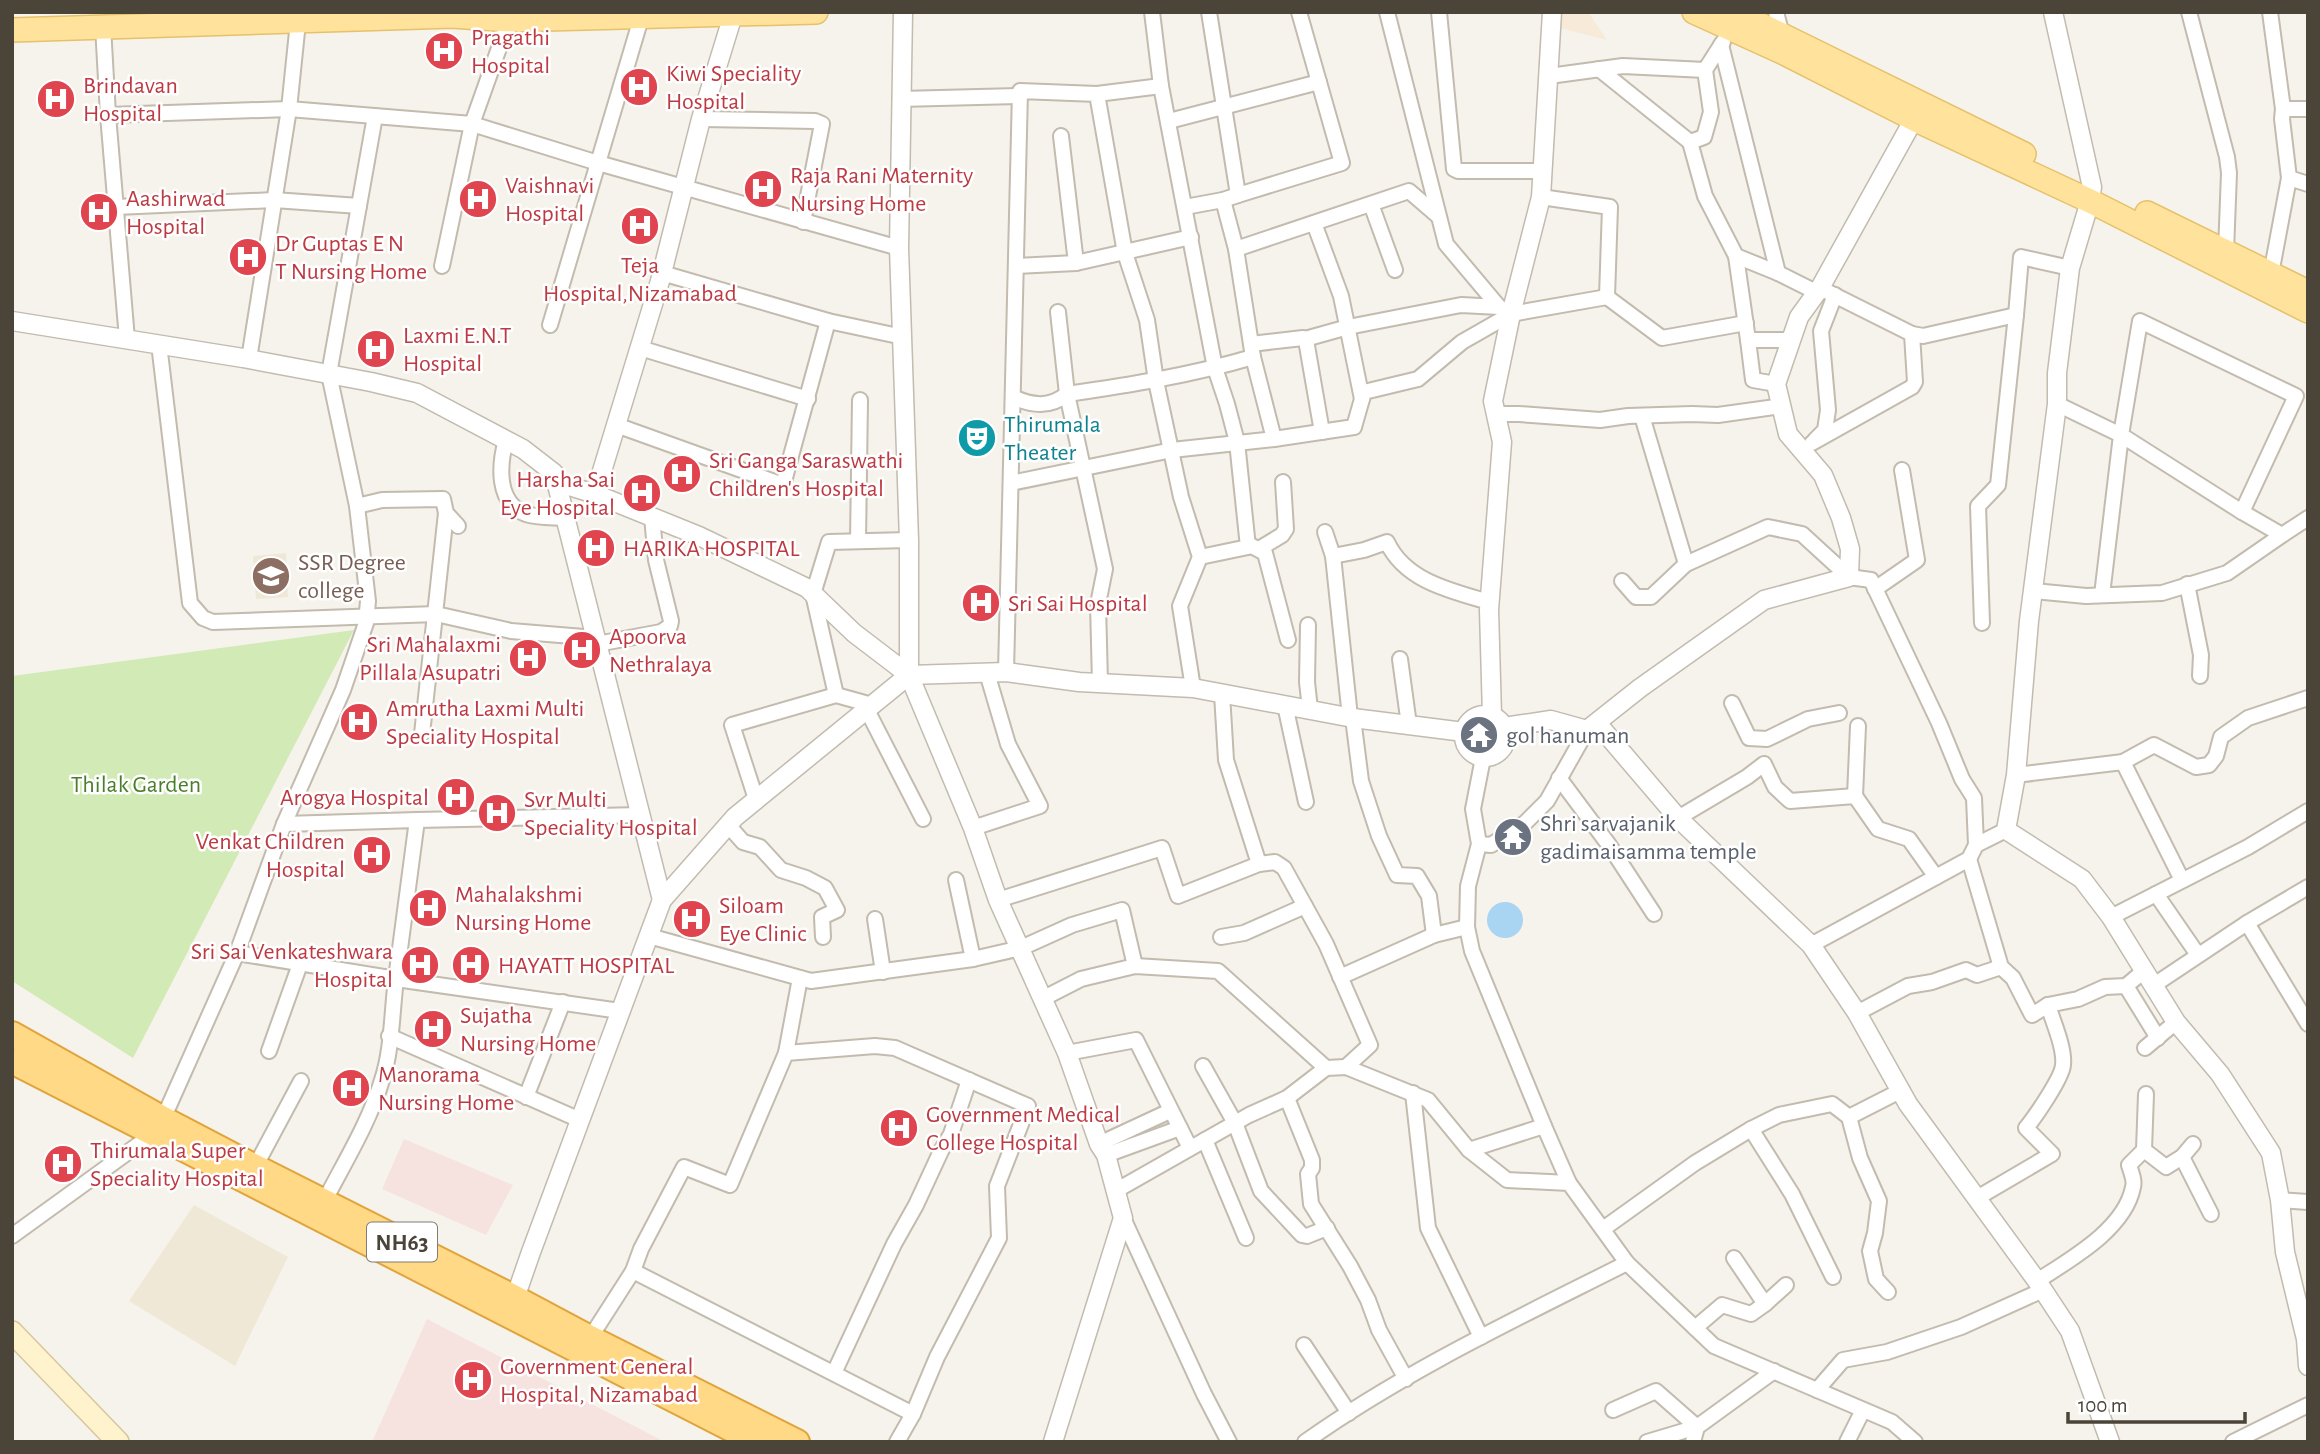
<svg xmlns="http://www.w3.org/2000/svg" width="2320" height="1454" font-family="'Alegreya Sans',sans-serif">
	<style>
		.commercial { fill: #f7ead8 }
		.education { fill: #efe8d6 }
		.medical { fill: #f6e3e0 }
		.green { fill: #d2eab5 }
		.water { fill: #a9d4f2 }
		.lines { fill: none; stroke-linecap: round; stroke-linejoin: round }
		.minor-casing { stroke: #c2bbae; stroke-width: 18 }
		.tertiary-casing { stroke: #c2bbae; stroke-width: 21 }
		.secondary-casing { stroke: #d6c79b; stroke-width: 24 }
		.primary-casing { stroke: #e6c16a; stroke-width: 26 }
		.trunk-casing { stroke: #e0a43c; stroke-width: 28 }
		.minor { stroke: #fff; stroke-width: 14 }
		.tertiary { stroke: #fff; stroke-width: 18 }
		.secondary { stroke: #fff3cd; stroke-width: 21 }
		.primary { stroke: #ffe39c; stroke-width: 23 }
		.trunk { stroke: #ffd985; stroke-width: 24 }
		.labels { text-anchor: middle; stroke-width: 5; stroke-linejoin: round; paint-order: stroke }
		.shield { fill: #fff; stroke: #817c74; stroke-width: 2 }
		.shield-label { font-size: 23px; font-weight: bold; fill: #4b4439 }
		.health-label { font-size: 24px; fill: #be3a42; stroke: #fff; text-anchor: start }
		.culture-label { font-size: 24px; fill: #0d838f; stroke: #fff; text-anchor: start }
		.education-label { font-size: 24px; fill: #785e54; stroke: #fff; text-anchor: start }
		.worship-label { font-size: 24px; fill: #5b616d; stroke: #fff; text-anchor: start }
		.park-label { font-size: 24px; fill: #4a7f2a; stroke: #fff }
	</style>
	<rect width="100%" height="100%" fill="#f6f3ec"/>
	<polygon class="commercial" points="1558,12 1588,12 1607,40 1556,27"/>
	<g class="education">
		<polygon points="286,553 288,597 256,599 253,556"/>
		<polygon points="194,1205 288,1257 235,1366 129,1301"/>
	</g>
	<g class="medical">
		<polygon points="404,1139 513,1185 486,1235 382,1189"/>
		<polygon points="427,1319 665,1442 372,1442"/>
	</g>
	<polygon class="green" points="354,630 133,1058 12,981 12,676"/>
	<circle class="water" cx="1505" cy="920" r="18"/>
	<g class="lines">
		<g class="minor-casing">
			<g id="minor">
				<polyline points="1152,12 1161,86 1215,368 1227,404 1237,442 1248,547 1200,557"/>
				<polyline points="1209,12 1238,195 1223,200 1236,249 1253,357 1274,439"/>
				<polyline points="1387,12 1446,244 1499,307 1511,314"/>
				<polyline points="1439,12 1454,169 1458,171 1542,171"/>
				<polyline points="1776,12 1782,35"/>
				<polyline points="2189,12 2227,157 2229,173 2226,251"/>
				<polyline points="2270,12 2283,109 2282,119 2289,178 2271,274"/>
				<polyline points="642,15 598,163 899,248"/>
				<polyline points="103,26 108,115 127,339"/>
				<polyline points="1721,45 1778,273"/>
				<polyline points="1599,69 1690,142 1704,137 1711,112 1705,70"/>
				<polyline points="1549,76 1623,66 1705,70 1723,42"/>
				<polyline points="1097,94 1161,86"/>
				<polyline points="900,99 1019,96"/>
				<polyline points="2283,109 2308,109"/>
				<polyline points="108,115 289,109 472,124 509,20"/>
				<polyline points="701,119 815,121 822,124 803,222"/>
				<polyline points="1169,121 1319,82"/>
				<polyline points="1061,136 1076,263"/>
				<polyline points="1690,142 1705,196 1736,256 1778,273 1816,292"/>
				<polyline points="2289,178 2308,184"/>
				<polyline points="1238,195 1342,163 1299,12"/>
				<polyline points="1541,197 1610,207 1607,297 1662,338 1746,323"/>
				<polyline points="1371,204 1395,270"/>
				<polyline points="116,207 274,200 359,206"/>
				<polyline points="1185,207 1223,200"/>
				<polyline points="1314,223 1341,296 1362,399"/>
				<polyline points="1236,249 1409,191 1438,216"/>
				<polyline points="1736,256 1748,340 1791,340"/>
				<polyline points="442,266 472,124 598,163 550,325"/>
				<polyline points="1016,266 1076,263 1191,237"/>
				<polyline points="662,273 828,321 903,337"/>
				<polyline points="1820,288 1912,334 1923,336 2016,315 1998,485 1978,506 1982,623"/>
				<polyline points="1058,312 1067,394 1105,569 1098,604 1100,683"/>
				<polyline points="2016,315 2021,257 2070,268"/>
				<polyline points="1305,339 1348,327 1461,305 1499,307"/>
				<polyline points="1748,340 1753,380 1776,384"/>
				<polyline points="159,344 190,603 203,618 213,622 436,614 511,631 596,638"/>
				<polyline points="1251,344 1303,338 1306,340 1322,432"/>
				<polyline points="640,348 808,399"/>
				<polyline points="249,359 289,109 298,22"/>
				<path d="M1013 397C1032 406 1050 408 1067 394 1130 385 1192 375 1253 357"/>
				<polyline points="2057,404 2121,435 2242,512 2296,396 2140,321 2121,435 2102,595"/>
				<polyline points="1497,414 1519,414 1600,420 1628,416 1692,414 1718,415 1782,406"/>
				<polyline points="1642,416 1686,564 1768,527 1802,534 1849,577 1871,580 1939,723 1962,779 1974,798 1976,845"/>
				<polyline points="616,425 783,485 828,321"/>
				<path d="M506 440C499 465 496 503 526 514 538 518 553 517 565 518"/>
				<polyline points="1815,440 1825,430 1828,410 1821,331 1835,295"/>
				<polyline points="1812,443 1912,387 1915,382 1912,334"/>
				<polyline points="1011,483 1172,450 1274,439 1354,427 1364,392 1418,379 1462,342 1511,314 1607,297"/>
				<polyline points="357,506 382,500 443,499 446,513 458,526"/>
				<path d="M1325 532 1333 556 1364 550 1387 542C1405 581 1451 591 1489 602"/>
				<polyline points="2282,535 2308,518"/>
				<polyline points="858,541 860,400"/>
				<polyline points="1248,544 1265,553 1288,640"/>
				<polyline points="1259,549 1282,535 1286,529 1283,482"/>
				<polyline points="1333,556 1350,717"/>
				<polyline points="1622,581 1636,597 1651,597 1686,564"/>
				<polyline points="2187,584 2201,655 2200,676"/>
				<polyline points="1875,589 1917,560 1902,470"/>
				<polyline points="2034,591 2086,596 2162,593 2227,573 2282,535 2242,512"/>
				<polyline points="1308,625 1307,682 1310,709"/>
				<polyline points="597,644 661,632 670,626 671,621 656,560 652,517"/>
				<polyline points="1400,659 1409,725"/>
				<polyline points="1006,672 1020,91 1097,94 1125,253 1147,320 1156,381 1181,497 1200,557 1180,606 1193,688"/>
				<polyline points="836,695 813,594 829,542 909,540"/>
				<polyline points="1732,703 1749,738 1767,739 1808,719 1839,713"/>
				<polyline points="1285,705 1306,802"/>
				<polyline points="867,710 923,819"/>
				<polyline points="1353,718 1361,781 1379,836 1397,875 1417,876 1429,896 1434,935 1467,927"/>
				<polyline points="422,734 446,513"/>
				<polyline points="1483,758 1473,809 1479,844 1468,886 1467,927 1472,951 1544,1126 1469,1150 1507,1180 1569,1183 1627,1263 1714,1346 1892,1422 1915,1442"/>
				<polyline points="2016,775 2123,762"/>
				<polyline points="1559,778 1609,845 1654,914"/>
				<polyline points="1855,796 1858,726"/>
				<polyline points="756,799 732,725 836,695 872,705"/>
				<polyline points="1678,818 1747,777 1764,764 1775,787 1790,801 1855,796 1878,829 1909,839 1936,877"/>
				<polyline points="417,820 640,815"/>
				<polyline points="284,824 417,820 396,979 620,1011"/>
				<polyline points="728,825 743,842 760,847 781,870 806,878 825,888 837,910 822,917 823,937"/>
				<polyline points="973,828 1040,806 1008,744 987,673"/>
				<polyline points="1479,844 1491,845 1525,823 1547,801 1587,730"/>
				<polyline points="1969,859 2001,967 2013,978 2032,1015 2048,1005"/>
				<polyline points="1259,864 1275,862 1284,868 1326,944 1370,1045 1346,1067"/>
				<polyline points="956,880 973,959"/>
				<polyline points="2182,880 2123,762 2154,745 2196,767 2209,765 2216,756 2221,737 2248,718 2308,698"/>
				<polyline points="2156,894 2198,955"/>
				<polyline points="998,900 1162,848 1178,896 1259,864 1226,760 1222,694"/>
				<polyline points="2111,917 2248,847 2308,811"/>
				<polyline points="875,919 883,972"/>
				<polyline points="2247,923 2308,1024"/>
				<polyline points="649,936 811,981 973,959 1021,948 1072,925 1122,910 1135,966"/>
				<polyline points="1221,937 1244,933 1305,906"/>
				<polyline points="1811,945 1969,859 1976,845 2006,830"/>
				<path d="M237 953 396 979C392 1010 392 1051 382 1080 369 1123 344 1163 324 1202"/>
				<polyline points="1340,977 1434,935"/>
				<polyline points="2154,985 2247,923 2308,887"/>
				<polyline points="2126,986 2158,1038"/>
				<polyline points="1042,999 1081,979 1135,966 1218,971 1326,1068"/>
				<polyline points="1857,1013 1908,986 1932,982 1966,970 1977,975 2001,967"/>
				<polyline points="389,1036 580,1120"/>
				<polyline points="2145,1048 2176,1022"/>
				<polyline points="269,1051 300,964"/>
				<polyline points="786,1053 800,978"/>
				<polyline points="1067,1053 1136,1040 1190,1148"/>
				<polyline points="1203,1066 1235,1123 1261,1191 1302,1235 1307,1236 1327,1228"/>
				<polyline points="1413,1093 1428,1228 1481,1337"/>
				<polyline points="526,1097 563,1002"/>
				<polyline points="1287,1098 1312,1160 1312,1168 1308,1174 1311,1204 1350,1266 1368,1300 1379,1330 1406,1379"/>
				<polyline points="1849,1117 1860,1158 1879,1201 1875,1233 1870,1251 1876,1279 1888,1292"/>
				<polyline points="1544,1126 1569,1183"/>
				<polyline points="1751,1129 1792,1194 1833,1277"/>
				<polyline points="1205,1140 1246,1238"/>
				<polyline points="1099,1144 1170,1111"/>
				<polyline points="2144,1150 2166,1167 2182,1157 2193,1144"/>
				<polyline points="1106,1155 1180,1128"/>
				<polyline points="2182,1157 2211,1214"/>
				<polyline points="255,1167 301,1081"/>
				<polyline points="1117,1190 1249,1115 1287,1098 1326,1068 1346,1067 1428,1100 1469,1150"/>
				<path d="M1977 1198 2052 1154 2026 1128C2035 1117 2062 1078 2063 1065 2065 1048 2053 1022 2048 1005L2078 999 2105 987 2126 986 2145 970"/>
				<polyline points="2280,1200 2308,1202"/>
				<polyline points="1123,1218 1204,1394 1229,1442"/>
				<polyline points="1603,1229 1695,1163 1751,1129 1779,1115 1832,1104 1849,1117 1902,1090"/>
				<polyline points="12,1236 153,1134 163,1119 237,953 284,824 343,690 366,623 368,601 357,506 329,374 375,116"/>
				<polyline points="633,1271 913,1414"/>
				<path d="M2037 1281C2071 1259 2125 1229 2133 1187 2135 1181 2131 1172 2129 1165L2144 1150 2146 1094"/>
				<polyline points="1765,1304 1786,1285"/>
				<polyline points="1695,1328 1722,1305 1751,1314 1765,1304 1734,1258"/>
				<polyline points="590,1338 633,1271 641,1249 684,1167 730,1185 786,1053 875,1046 895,1048 1028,1106 997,1186 999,1238 937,1357 913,1414 897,1442"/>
				<polyline points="1304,1345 1349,1413"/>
				<polyline points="834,1373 894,1244 916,1205 941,1151 951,1134 969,1080"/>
				<polyline points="1817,1390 1843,1360 1887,1352 1961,1327 2043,1290"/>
				<polyline points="1613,1410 1656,1391 1697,1427 1647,1442"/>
				<path d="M1305 1442C1405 1371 1518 1318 1627 1263"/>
				<polyline points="1693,1442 1697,1427 1774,1371"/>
				<polyline points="1847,1442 1863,1410"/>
				<polyline points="2233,1442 2308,1405"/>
			</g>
		</g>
		<g class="tertiary-casing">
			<g id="tertiary">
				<polyline points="903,12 899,248 909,540 909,675 973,828 998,900 1067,1053 1099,1144 1106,1155 1123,1218 1053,1442"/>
				<polyline points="2053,12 2092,187 2090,201 2070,268 2057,373 2057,404 2029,621 2016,775 2006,830 2082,879 2111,917 2176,1022 2220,1074 2271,1153 2280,1200 2285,1252 2306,1339 2308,1366"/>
				<polyline points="12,321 243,358 371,382 417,393 523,449 554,473 662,900"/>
				<polyline points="556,482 595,494 699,536 807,588 854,633 909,675"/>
				<polyline points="595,494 660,281 701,119 733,15"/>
				<circle cx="1485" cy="736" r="21"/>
				<polyline points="1492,716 1489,610 1502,442 1493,401 1511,314 1541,197 1552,12"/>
				<polyline points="1597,723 1678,818 1811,945 1857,1013 1908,1104 2037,1281 2070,1331 2110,1442"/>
				<polyline points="1504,727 1551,720 1587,730 1640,688 1764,600 1849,577 1850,549 1841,518 1823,475 1788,434 1776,384 1799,317 1820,288 1914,119"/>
				<polyline points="515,1298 531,1252 662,900 735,817 909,675 1006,672 1079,682 1193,688 1353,718 1464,732"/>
			</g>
		</g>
		<g class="secondary-casing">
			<polyline id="secondary" points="12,1332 118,1442"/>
		</g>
		<g class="primary-casing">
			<g id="primary">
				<polyline points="1694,12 1782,52 1914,119 2090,201 2308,311"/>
				<polyline points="1735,12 2024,154"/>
				<polyline points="12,30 452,16 509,20 816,12"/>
				<polyline points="2147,213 2308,292"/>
			</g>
		</g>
		<g class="trunk-casing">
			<g id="trunk">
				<polyline points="12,1034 163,1119 255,1167 515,1298 590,1338 797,1442"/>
				<polyline points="12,1061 757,1442"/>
			</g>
		</g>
		<use href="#minor" class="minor"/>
		<use href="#tertiary" class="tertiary"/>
		<use href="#secondary" class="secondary"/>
		<use href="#primary" class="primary"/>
		<use href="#trunk" class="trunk"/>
	</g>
	<defs>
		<g id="hospital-disc" transform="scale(2.0125)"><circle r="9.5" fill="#e0444e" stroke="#fff"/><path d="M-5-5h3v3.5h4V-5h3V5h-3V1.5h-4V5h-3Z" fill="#fff"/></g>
		<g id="theatre-disc" transform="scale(2.0125)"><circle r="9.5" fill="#0f9aa8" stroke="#fff"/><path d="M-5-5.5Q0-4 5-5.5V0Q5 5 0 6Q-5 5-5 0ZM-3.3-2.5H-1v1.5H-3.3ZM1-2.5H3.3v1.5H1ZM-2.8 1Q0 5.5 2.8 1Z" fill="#fff"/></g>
		<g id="university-disc" transform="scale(2.0125)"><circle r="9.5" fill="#8d6e63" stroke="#fff"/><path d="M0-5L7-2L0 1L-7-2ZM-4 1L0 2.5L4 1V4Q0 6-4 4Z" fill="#fff"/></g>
		<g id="temple-disc" transform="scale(2.0125)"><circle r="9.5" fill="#6b7280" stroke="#fff"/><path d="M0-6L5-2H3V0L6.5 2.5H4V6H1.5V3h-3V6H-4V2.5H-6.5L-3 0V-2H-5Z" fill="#fff"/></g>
	</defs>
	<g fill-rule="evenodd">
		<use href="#hospital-disc" x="444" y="51"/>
		<use href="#hospital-disc" x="639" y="87"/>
		<use href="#hospital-disc" x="56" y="99"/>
		<use href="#hospital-disc" x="763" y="189"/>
		<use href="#hospital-disc" x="478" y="199"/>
		<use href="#hospital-disc" x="99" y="212"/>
		<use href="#hospital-disc" x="640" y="226"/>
		<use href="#hospital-disc" x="248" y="257"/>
		<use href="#hospital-disc" x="376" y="349"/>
		<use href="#theatre-disc" x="977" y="438"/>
		<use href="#hospital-disc" x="682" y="474"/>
		<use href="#hospital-disc" x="642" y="493"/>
		<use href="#hospital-disc" x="596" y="548"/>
		<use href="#university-disc" x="271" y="576"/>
		<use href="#hospital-disc" x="981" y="603"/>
		<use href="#hospital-disc" x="582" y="650"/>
		<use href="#hospital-disc" x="528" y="658"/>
		<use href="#hospital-disc" x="359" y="722"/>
		<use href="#temple-disc" x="1479" y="735"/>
		<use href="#hospital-disc" x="456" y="797"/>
		<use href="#hospital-disc" x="497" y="813"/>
		<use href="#temple-disc" x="1513" y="837"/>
		<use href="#hospital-disc" x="372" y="855"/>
		<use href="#hospital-disc" x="428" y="908"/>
		<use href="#hospital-disc" x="692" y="919"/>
		<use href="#hospital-disc" x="420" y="965"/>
		<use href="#hospital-disc" x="471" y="965"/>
		<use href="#hospital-disc" x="433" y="1029"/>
		<use href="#hospital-disc" x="351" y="1088"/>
		<use href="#hospital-disc" x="899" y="1128"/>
		<use href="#hospital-disc" x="63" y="1164"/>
		<use href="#hospital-disc" x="473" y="1380"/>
	</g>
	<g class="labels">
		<rect class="shield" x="367" y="1222.5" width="70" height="39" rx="5"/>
		<g class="shield-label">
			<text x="402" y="1250">NH63</text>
		</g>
		<g class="health-label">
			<text x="471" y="45">Pragathi<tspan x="471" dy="28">Hospital</tspan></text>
			<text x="666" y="81">Kiwi Speciality<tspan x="666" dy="28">Hospital</tspan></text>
			<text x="83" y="93">Brindavan<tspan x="83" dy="28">Hospital</tspan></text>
			<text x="790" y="183">Raja Rani Maternity<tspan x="790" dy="28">Nursing Home</tspan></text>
			<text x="505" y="193">Vaishnavi<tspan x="505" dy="28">Hospital</tspan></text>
			<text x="126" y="206">Aashirwad<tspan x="126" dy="28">Hospital</tspan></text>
			<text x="275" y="251">Dr Guptas E N<tspan x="275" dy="28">T Nursing Home</tspan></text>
			<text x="640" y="273" text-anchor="middle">Teja<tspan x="640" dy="28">Hospital,Nizamabad</tspan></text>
			<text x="403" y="343">Laxmi E.N.T<tspan x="403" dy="28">Hospital</tspan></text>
			<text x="709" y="468">Sri Ganga Saraswathi<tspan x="709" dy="28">Children's Hospital</tspan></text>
			<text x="615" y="487" text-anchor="end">Harsha Sai<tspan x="615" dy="28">Eye Hospital</tspan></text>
			<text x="623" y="556">HARIKA HOSPITAL</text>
			<text x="1008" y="611">Sri Sai Hospital</text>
			<text x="609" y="644">Apoorva<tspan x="609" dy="28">Nethralaya</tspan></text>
			<text x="501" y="652" text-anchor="end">Sri Mahalaxmi<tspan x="501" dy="28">Pillala Asupatri</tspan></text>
			<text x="386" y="716">Amrutha Laxmi Multi<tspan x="386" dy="28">Speciality Hospital</tspan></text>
			<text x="429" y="805" text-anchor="end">Arogya Hospital</text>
			<text x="524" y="807">Svr Multi<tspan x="524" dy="28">Speciality Hospital</tspan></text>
			<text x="345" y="849" text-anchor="end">Venkat Children<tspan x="345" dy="28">Hospital</tspan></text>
			<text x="455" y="902">Mahalakshmi<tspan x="455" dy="28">Nursing Home</tspan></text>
			<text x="719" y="913">Siloam<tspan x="719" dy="28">Eye Clinic</tspan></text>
			<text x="393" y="959" text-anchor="end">Sri Sai Venkateshwara<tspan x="393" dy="28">Hospital</tspan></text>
			<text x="498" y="973">HAYATT HOSPITAL</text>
			<text x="460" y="1023">Sujatha<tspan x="460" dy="28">Nursing Home</tspan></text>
			<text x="378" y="1082">Manorama<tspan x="378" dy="28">Nursing Home</tspan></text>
			<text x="926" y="1122">Government Medical<tspan x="926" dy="28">College Hospital</tspan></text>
			<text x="90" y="1158">Thirumala Super<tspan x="90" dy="28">Speciality Hospital</tspan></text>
			<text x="500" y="1374">Government General<tspan x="500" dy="28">Hospital, Nizamabad</tspan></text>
		</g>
		<g class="culture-label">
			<text x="1004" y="432">Thirumala<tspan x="1004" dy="28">Theater</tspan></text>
		</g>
		<g class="education-label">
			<text x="298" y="570">SSR Degree<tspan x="298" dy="28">college</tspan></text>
		</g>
		<g class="worship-label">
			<text x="1506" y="743">gol hanuman</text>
			<text x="1540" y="831">Shri sarvajanik<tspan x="1540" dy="28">gadimaisamma temple</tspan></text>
		</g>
		<g class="park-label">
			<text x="136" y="792">Thilak Garden</text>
		</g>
	</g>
	<rect width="2320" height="1454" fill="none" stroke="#4b4439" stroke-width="28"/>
	<path d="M2068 1412v10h177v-10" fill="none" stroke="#4b4439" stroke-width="3.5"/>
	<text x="2078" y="1412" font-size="21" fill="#4b4439" stroke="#ffffff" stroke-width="5" paint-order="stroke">100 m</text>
</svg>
